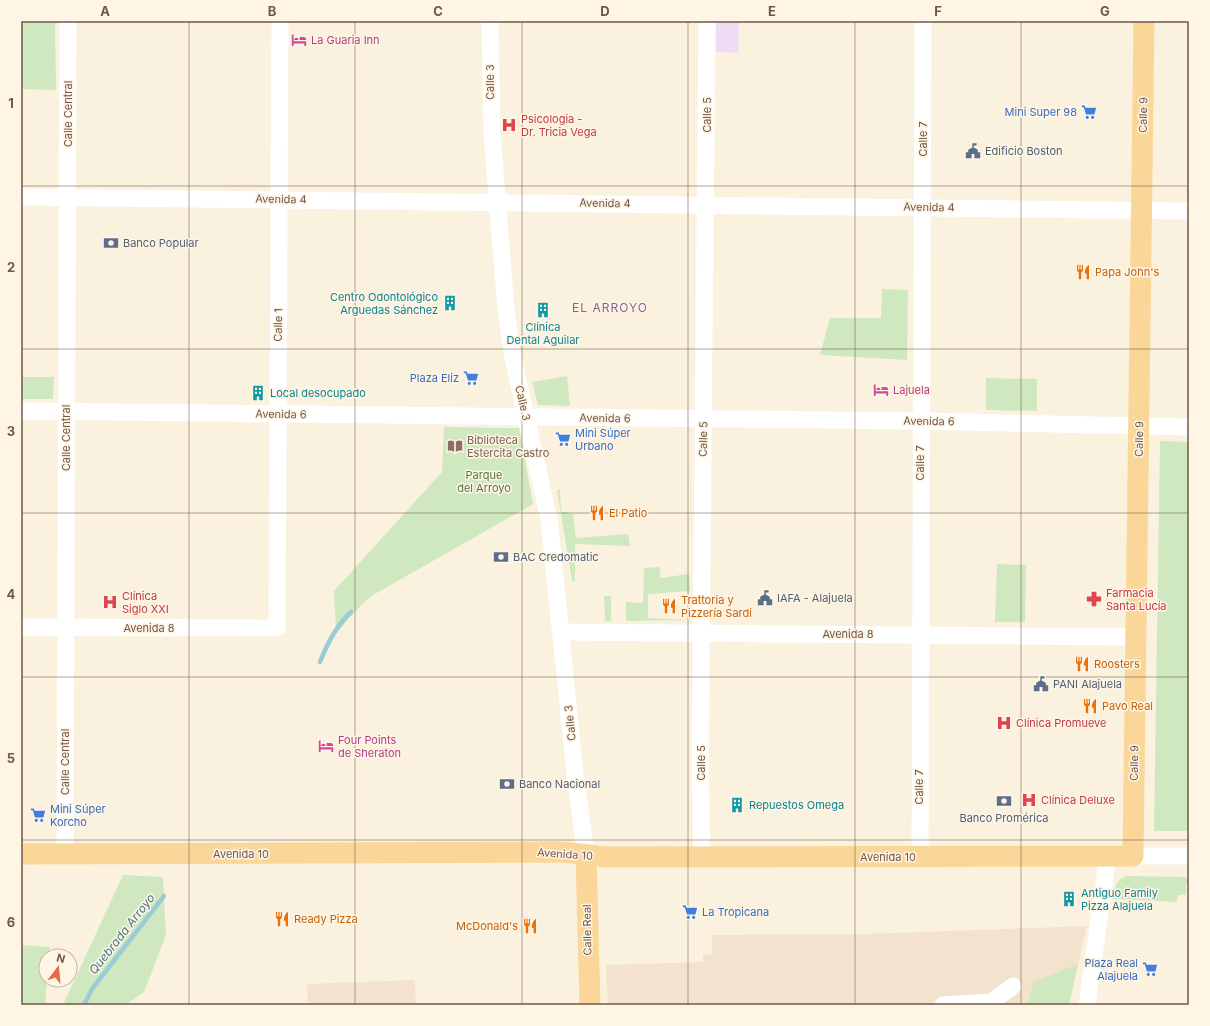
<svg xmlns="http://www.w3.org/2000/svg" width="1210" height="1026" font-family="Inter,sans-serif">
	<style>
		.residential { fill: #f3e3ce }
		.education { fill: #eedcf7 }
		.green { fill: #cfe8bf }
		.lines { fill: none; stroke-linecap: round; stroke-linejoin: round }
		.stream { stroke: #9bccd5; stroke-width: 4.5 }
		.minor { stroke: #fff; stroke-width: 17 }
		.major { stroke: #fad798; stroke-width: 21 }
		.grid { fill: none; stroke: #715748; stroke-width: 1; stroke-opacity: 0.55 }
		.labels { text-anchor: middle; stroke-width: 3; stroke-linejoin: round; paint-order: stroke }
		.hotel-label { font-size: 11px; fill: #b23c85; stroke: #fff5e5; text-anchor: start }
		.street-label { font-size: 11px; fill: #715748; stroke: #fff5e5 }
		.shop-label { font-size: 11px; fill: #366cbe; stroke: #fff5e5; text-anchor: end }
		.health-label { font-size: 11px; fill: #be3a42; stroke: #fff5e5; text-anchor: start }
		.service-label { font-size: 11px; fill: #4e5e75; stroke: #fff5e5; text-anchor: start }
		.food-label { font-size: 11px; fill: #c56008; stroke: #fff5e5; text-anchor: start }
		.culture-label { font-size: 11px; fill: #0d838f; stroke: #fff5e5; text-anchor: start }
		.education-label { font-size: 11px; fill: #785e54; stroke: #fff5e5; text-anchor: start }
		.park-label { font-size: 11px; fill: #4f7740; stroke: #fff5e5 }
		.neighbourhood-label { font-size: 12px; letter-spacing: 1px; fill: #856394; stroke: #fff5e5 }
		.water-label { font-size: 12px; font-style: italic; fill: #427985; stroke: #fff5e5 }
		.neatline { fill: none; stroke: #715748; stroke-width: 1.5 }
		.grid-label { font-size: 13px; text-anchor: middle; font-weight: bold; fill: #715748 }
	</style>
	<rect width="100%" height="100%" fill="#fbf1df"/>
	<g class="residential">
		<polygon points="1087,926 1069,1005 608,1005 606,965 703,962 703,955 712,954 712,935 866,934"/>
		<polygon points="415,980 416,1005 308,1005 307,984"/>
	</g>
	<polygon class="education" points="716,21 739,21 738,53 716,52"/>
	<g class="green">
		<polygon points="21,21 55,21 56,90 21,89"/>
		<polygon points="882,289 908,290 907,360 820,355 830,318 881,318"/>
		<polygon points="567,376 570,406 538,405 532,382"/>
		<polygon points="21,377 54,377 53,399 21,399"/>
		<polygon points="986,378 1037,379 1037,411 986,410"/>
		<polygon points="444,427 519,428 533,504 373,595 363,603 336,633 334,591 442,472"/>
		<polygon points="1160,441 1189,442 1189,831 1154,831"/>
		<polygon points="560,489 561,511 573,514 576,538 628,534 630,546 575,544 575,581 572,581 557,490"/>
		<polygon points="997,564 1026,565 1025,622 995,622"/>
		<polygon points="660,567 660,578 689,574 690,591 648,594 648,618 689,620 626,621 626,602 643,603 644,568"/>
		<polygon points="604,596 611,596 611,621 605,621"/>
		<polygon points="123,875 163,877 166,935 144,992 125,1005 63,1005"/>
		<path d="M1128 876 1189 877V885H1186V895H1178L1177 902 1112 899C1115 889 1116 878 1128 876Z"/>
		<polygon points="21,945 50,947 49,956 46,956 47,980 45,1005 21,1005"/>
		<polygon points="1078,964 1069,1005 1026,1005 1030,996 1033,982"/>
	</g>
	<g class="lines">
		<g class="stream">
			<path d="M320 662C327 644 337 625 351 612"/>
			<polyline points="84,1005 92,989 164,896"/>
		</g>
		<g class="minor">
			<polyline points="490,21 492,133 506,310 513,358 549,519 575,774 586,855"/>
			<polyline points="21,197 1189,211"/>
			<polyline points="21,411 921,421 1189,427"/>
			<polyline points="21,627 277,628 280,21"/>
			<polyline points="561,632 1136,637"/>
			<polyline points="65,854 68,21"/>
			<polyline points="1133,856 1189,856"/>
			<polyline points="702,857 700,769 707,21"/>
			<polyline points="920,857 923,21"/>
			<polyline points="943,1005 991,1002 1013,986"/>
			<polyline points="1087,1005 1108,856"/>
		</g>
		<g class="major">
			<polyline points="21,854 562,852 606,857 1133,856 1144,21"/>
			<polyline points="586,855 590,1005"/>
		</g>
	</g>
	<path class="grid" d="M189 21V1005M355 21V1005M522 21V1005M688 21V1005M855 21V1005M1021 21V1005M21 186H1189M21 349H1189M21 513H1189M21 677H1189M21 840H1189"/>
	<defs>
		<g id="hotel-bare" transform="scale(1.2)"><path d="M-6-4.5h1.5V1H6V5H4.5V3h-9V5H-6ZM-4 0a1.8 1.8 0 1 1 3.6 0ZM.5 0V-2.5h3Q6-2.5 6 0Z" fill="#d1479c" stroke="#fff5e5" stroke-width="2.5" paint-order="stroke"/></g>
		<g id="supermarket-bare" transform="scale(1.2)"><path d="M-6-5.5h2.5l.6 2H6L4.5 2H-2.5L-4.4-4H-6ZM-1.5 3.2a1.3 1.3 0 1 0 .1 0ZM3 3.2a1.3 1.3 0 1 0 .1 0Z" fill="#3f7fe0" stroke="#fff5e5" stroke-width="2.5" paint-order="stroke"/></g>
		<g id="hospital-bare" transform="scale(1.2)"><path d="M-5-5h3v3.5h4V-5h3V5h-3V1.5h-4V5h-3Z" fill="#e0444e" stroke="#fff5e5" stroke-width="2.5" paint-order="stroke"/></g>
		<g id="civic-bare" transform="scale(1.2)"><path d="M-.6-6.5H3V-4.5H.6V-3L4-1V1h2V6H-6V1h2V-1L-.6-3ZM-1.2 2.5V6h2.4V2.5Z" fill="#5c6f8a" stroke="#fff5e5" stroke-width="2.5" paint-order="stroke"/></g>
		<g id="bank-bare" transform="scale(1.2)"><path d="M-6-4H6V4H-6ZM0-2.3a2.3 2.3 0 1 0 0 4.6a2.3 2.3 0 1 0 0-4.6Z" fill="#5c6f8a" stroke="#fff5e5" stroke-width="2.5" paint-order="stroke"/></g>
		<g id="restaurant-bare" transform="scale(1.2)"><path d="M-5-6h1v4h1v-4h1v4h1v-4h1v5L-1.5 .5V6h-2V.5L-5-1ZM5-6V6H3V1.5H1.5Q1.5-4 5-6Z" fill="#e8710a" stroke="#fff5e5" stroke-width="2.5" paint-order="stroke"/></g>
		<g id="building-bare" transform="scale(1.2)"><path d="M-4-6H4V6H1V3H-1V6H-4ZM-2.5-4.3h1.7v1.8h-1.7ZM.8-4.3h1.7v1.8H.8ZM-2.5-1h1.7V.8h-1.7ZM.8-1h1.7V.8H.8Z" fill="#0f9aa8" stroke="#fff5e5" stroke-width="2.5" paint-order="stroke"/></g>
		<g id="library-bare" transform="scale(1.2)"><path d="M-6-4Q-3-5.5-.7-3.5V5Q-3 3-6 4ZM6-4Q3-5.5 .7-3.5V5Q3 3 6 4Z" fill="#8d6e63" stroke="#fff5e5" stroke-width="2.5" paint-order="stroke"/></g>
		<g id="pharmacy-bare" transform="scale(1.2)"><path d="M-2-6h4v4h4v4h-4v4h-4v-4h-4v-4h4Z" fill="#e0444e" stroke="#fff5e5" stroke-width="2.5" paint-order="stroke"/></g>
	</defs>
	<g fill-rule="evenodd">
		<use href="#hotel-bare" x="299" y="40"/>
		<use href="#supermarket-bare" x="1089" y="112"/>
		<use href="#hospital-bare" x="509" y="125"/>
		<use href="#civic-bare" x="973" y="151"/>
		<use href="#bank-bare" x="111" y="243"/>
		<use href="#restaurant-bare" x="1083" y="272"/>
		<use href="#building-bare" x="450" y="303"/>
		<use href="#building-bare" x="543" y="310"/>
		<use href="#supermarket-bare" x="471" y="378"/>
		<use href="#hotel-bare" x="881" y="390"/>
		<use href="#building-bare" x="258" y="393"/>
		<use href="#supermarket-bare" x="563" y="439"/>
		<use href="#library-bare" x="455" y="446"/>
		<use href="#restaurant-bare" x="597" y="513"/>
		<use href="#bank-bare" x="501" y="557"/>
		<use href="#civic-bare" x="765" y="598"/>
		<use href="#pharmacy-bare" x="1094" y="599"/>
		<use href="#hospital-bare" x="110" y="602"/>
		<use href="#restaurant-bare" x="669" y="606"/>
		<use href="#restaurant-bare" x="1082" y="664"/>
		<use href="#civic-bare" x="1041" y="684"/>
		<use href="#restaurant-bare" x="1090" y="706"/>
		<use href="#hospital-bare" x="1004" y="723"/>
		<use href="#hotel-bare" x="326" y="746"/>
		<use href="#bank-bare" x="507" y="784"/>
		<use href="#hospital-bare" x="1029" y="800"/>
		<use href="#bank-bare" x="1004" y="801"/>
		<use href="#building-bare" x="737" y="805"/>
		<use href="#supermarket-bare" x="38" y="815"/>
		<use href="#building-bare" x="1069" y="899"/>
		<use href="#supermarket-bare" x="690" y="912"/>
		<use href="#restaurant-bare" x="282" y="919"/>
		<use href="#restaurant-bare" x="530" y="926"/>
		<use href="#supermarket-bare" x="1150" y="969"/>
	</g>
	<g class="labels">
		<g class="hotel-label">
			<text x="311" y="44">La Guaria Inn</text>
			<text x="893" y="394">Lajuela</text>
			<text x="338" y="744">Four Points<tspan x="338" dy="13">de Sheraton</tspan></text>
		</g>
		<g class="street-label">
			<text transform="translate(490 82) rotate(-90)" y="4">Calle 3</text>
			<text transform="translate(68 114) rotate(-90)" y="4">Calle Central</text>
			<text transform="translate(707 115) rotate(-90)" y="4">Calle 5</text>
			<text transform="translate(1143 115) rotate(-89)" y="4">Calle 9</text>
			<text transform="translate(923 139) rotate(-90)" y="4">Calle 7</text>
			<text transform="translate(281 199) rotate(1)" y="4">Avenida 4</text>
			<text transform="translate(605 203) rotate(1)" y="4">Avenida 4</text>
			<text transform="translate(929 207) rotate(1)" y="4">Avenida 4</text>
			<text transform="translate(278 325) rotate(-89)" y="4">Calle 1</text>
			<text transform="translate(523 403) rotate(77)" y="4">Calle 3</text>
			<text transform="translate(281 414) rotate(1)" y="4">Avenida 6</text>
			<text transform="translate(605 418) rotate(1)" y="4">Avenida 6</text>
			<text transform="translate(929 421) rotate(1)" y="4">Avenida 6</text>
			<text transform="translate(66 438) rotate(-90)" y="4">Calle Central</text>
			<text transform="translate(703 439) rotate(-89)" y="4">Calle 5</text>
			<text transform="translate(1139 439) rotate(-89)" y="4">Calle 9</text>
			<text transform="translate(920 463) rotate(-90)" y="4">Calle 7</text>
			<text x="149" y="632">Avenida 8</text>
			<text x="848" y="638">Avenida 8</text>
			<text transform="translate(570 723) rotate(-96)" y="4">Calle 3</text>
			<text transform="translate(65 762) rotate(-90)" y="4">Calle Central</text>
			<text transform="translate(701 763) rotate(-90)" y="4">Calle 5</text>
			<text transform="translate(1134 763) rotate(-89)" y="4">Calle 9</text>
			<text transform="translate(919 787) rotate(-90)" y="4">Calle 7</text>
			<text x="241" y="858">Avenida 10</text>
			<text transform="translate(565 854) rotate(4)" y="4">Avenida 10</text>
			<text x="888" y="861">Avenida 10</text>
			<text transform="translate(587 930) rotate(-91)" y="4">Calle Real</text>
		</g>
		<g class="shop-label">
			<text x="1077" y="116">Mini Super 98</text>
			<text x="459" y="382">Plaza Eliz</text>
			<text x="575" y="437" text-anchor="start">Mini Súper<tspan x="575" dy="13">Urbano</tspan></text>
			<text x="50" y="813" text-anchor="start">Mini Súper<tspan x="50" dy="13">Korcho</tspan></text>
			<text x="702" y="916" text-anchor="start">La Tropicana</text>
			<text x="1138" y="967">Plaza Real<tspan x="1138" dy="13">Alajuela</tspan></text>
		</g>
		<g class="health-label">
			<text x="521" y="123">Psicologia -<tspan x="521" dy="13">Dr. Tricia Vega</tspan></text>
			<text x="1106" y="597">Farmacia<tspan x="1106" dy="13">Santa Lucía</tspan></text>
			<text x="122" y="600">Clínica<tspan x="122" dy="13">Siglo XXI</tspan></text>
			<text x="1016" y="727">Clínica Promueve</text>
			<text x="1041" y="804">Clínica Deluxe</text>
		</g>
		<g class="service-label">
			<text x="985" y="155">Edificio Boston</text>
			<text x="123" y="247">Banco Popular</text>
			<text x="513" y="561">BAC Credomatic</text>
			<text x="777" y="602">IAFA - Alajuela</text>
			<text x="1053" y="688">PANI Alajuela</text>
			<text x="519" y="788">Banco Nacional</text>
			<text x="1004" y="822" text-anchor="middle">Banco Promérica</text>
		</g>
		<g class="food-label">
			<text x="1095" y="276">Papa John's</text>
			<text x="609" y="517">El Patio</text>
			<text x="681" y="604">Trattoria y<tspan x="681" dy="13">Pizzería Sardi</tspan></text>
			<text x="1094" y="668">Roosters</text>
			<text x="1102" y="710">Pavo Real</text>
			<text x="294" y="923">Ready Pizza</text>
			<text x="518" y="930" text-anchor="end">McDonald's</text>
		</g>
		<g class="culture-label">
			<text x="438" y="301" text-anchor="end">Centro Odontológico<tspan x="438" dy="13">Arguedas Sánchez</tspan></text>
			<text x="543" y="331" text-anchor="middle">Clínica<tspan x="543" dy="13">Dental Aguilar</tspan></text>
			<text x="270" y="397">Local desocupado</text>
			<text x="749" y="809">Repuestos Omega</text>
			<text x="1081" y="897">Antiguo Family<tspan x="1081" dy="13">Pizza Alajuela</tspan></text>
		</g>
		<g class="education-label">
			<text x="467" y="444">Biblioteca<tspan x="467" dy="13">Estercita Castro</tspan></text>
		</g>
		<g class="park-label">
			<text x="484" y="479">Parque<tspan x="484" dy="13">del Arroyo</tspan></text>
		</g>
		<g class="neighbourhood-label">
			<text x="610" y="312">EL ARROYO</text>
		</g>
		<g class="water-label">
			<text transform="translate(122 934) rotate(-52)" y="4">Quebrada Arroyo</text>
		</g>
	</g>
	<rect width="1210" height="1026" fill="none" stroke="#fff5e5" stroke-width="44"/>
	<g transform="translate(58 968) rotate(16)"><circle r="19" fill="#fff5e5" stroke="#c6b6a6"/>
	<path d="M0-3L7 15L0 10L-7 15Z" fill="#e46b45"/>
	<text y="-6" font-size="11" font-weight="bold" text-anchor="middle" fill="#715748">N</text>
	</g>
	<rect x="22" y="22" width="1166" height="982" class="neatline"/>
	<g class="grid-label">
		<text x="105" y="16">A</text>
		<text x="272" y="16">B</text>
		<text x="438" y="16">C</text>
		<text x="605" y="16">D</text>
		<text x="772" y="16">E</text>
		<text x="938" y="16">F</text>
		<text x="1105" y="16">G</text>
		<text x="11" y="108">1</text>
		<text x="11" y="272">2</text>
		<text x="11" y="436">3</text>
		<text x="11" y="599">4</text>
		<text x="11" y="763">5</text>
		<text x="11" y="927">6</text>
	</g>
</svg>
